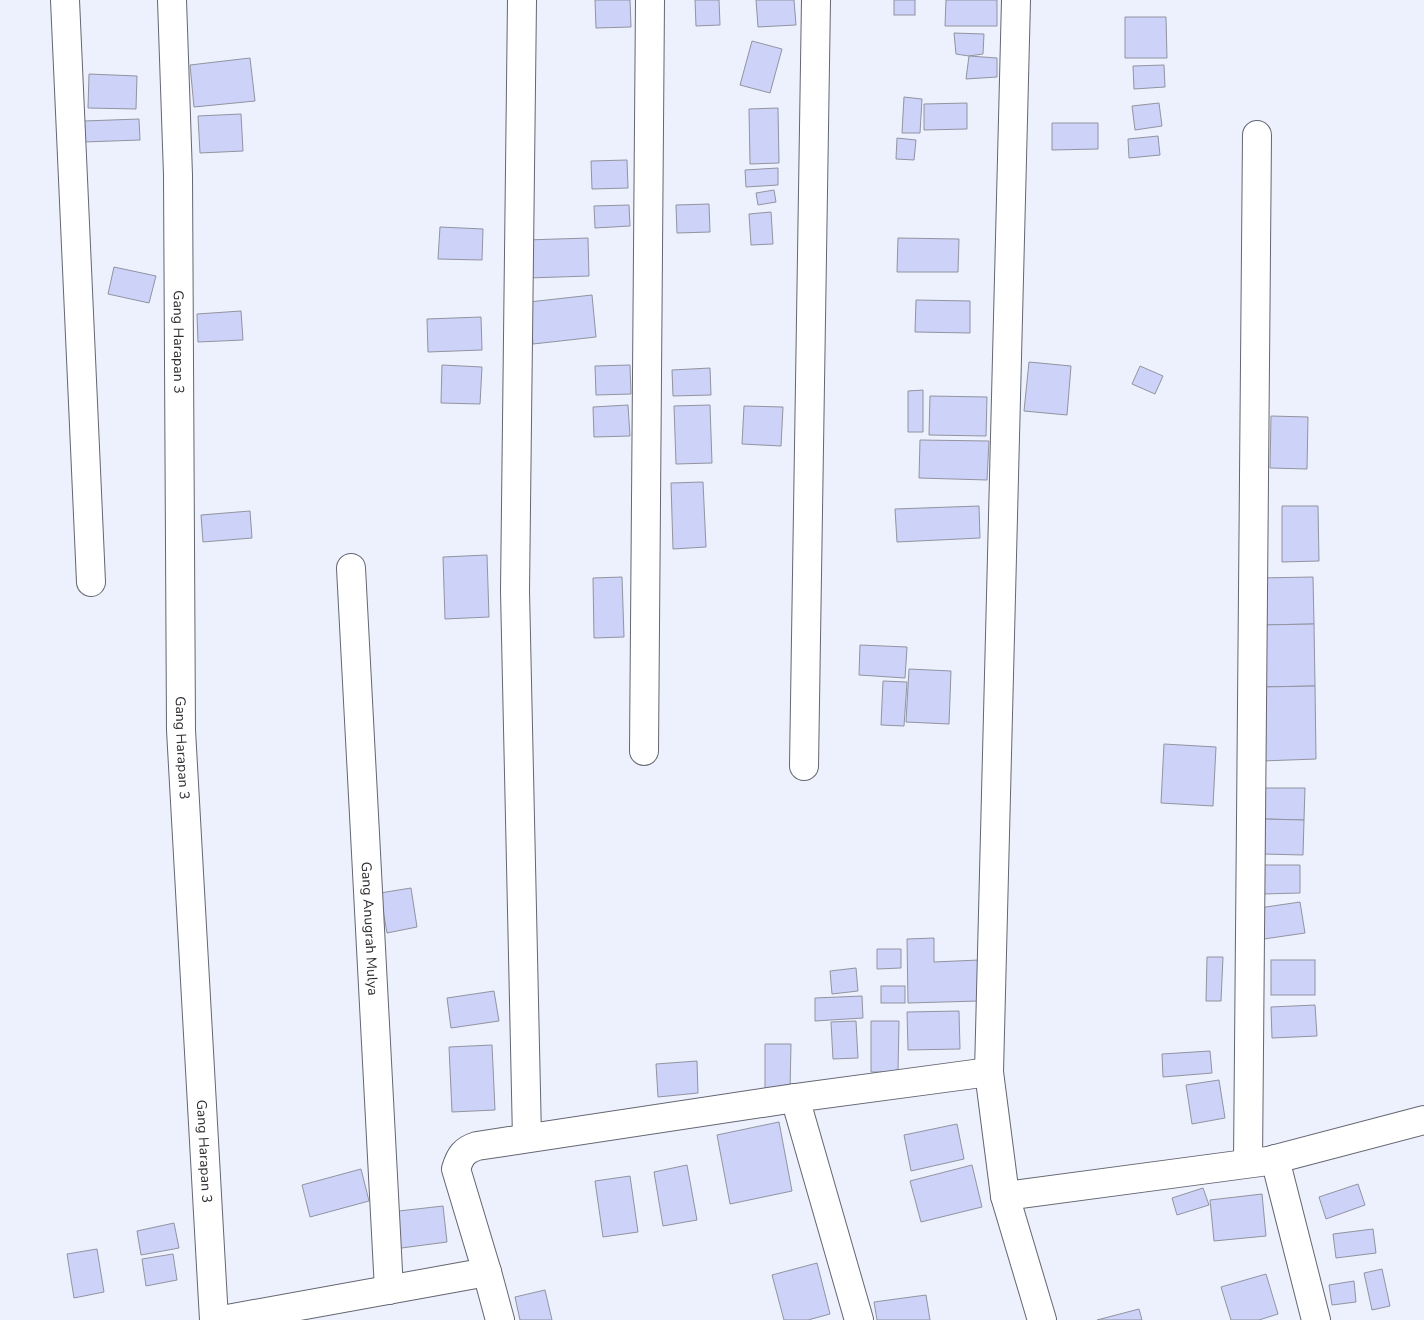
<svg xmlns="http://www.w3.org/2000/svg" width="1424" height="1320" font-family="'Nunito Sans',sans-serif">
	<style>
		.building { fill: #ccd2f8; stroke: #9294a0 }
		.lines { fill: none; stroke-linecap: round; stroke-linejoin: round }
		.minor-casing { stroke: #646671; stroke-width: 30 }
		.minor { stroke: #fff; stroke-width: 28 }
		.labels { text-anchor: middle; stroke-width: 5; stroke-linejoin: round; paint-order: stroke }
		.street-label { font-size: 14px; fill: #2c2c31; stroke: #fefefe }
	</style>
	<rect width="100%" height="100%" fill="#edf0fd"/>
	<g class="building">
		<polygon points="595,0 630,0 631,27 596,28"/>
		<polygon points="695,0 719,0 720,25 696,26"/>
		<polygon points="756,0 794,0 796,25 758,27"/>
		<rect x="894" y="0" width="21" height="15"/>
		<polygon points="946,0 997,0 997,26 945,26"/>
		<polygon points="1125,17 1166,17 1167,58 1125,58"/>
		<polygon points="954,33 984,34 983,54 969,56 956,54"/>
		<polygon points="752,41 782,49 770,93 740,85"/>
		<polygon points="969,56 997,58 997,77 966,79"/>
		<polygon points="250,58 255,101 194,107 190,65"/>
		<polygon points="1164,65 1165,87 1134,89 1133,66"/>
		<polygon points="89,74 137,76 136,109 88,108"/>
		<polygon points="904,97 922,99 920,133 902,133"/>
		<polygon points="967,103 967,129 924,130 924,104"/>
		<polygon points="1159,103 1162,126 1135,130 1132,106"/>
		<polygon points="778,108 779,163 750,164 749,109"/>
		<polygon points="241,114 243,151 200,153 198,116"/>
		<polygon points="139,119 140,140 84,142 84,121"/>
		<polygon points="1052,123 1098,123 1098,149 1052,150"/>
		<polygon points="1158,136 1160,155 1129,158 1128,139"/>
		<polygon points="897,138 916,140 914,160 896,159"/>
		<polygon points="627,160 628,188 592,189 591,161"/>
		<polygon points="778,168 778,185 746,187 745,170"/>
		<polygon points="774,190 776,202 758,205 756,193"/>
		<polygon points="709,204 710,232 677,233 676,205"/>
		<polygon points="629,205 630,226 595,228 594,206"/>
		<polygon points="771,212 773,244 751,245 749,214"/>
		<polygon points="440,227 483,229 482,260 438,259"/>
		<polygon points="588,238 589,276 528,278 526,240"/>
		<polygon points="898,238 959,239 958,272 897,272"/>
		<polygon points="114,267 156,276 149,303 108,294"/>
		<polygon points="592,295 596,337 533,344 529,302"/>
		<polygon points="916,300 970,301 970,333 915,332"/>
		<polygon points="241,311 243,340 198,342 197,314"/>
		<polygon points="481,317 482,350 428,352 427,319"/>
		<polygon points="1029,362 1071,366 1067,415 1024,411"/>
		<polygon points="442,365 482,367 480,404 441,403"/>
		<polygon points="630,365 631,394 596,395 595,366"/>
		<polygon points="1140,366 1163,376 1155,394 1132,384"/>
		<polygon points="710,368 711,395 673,396 672,370"/>
		<polygon points="923,390 923,432 908,432 908,391"/>
		<polygon points="930,396 987,397 986,436 929,435"/>
		<polygon points="628,405 630,436 594,437 593,407"/>
		<polygon points="710,405 712,463 676,464 674,406"/>
		<polygon points="744,406 783,407 781,446 742,444"/>
		<polygon points="1271,416 1308,417 1307,469 1270,468"/>
		<polygon points="920,440 989,441 987,480 919,478"/>
		<polygon points="703,482 706,547 673,549 671,483"/>
		<polygon points="979,506 980,538 897,542 895,509"/>
		<polygon points="1282,506 1318,506 1319,561 1282,562"/>
		<polygon points="250,511 252,538 203,542 201,515"/>
		<polygon points="487,555 489,617 445,619 443,557"/>
		<polygon points="622,577 624,637 594,638 593,578"/>
		<polygon points="1313,577 1314,624 1260,625 1259,578"/>
		<polygon points="1314,624 1315,686 1261,687 1260,625"/>
		<polygon points="860,645 907,647 905,678 859,675"/>
		<polygon points="909,669 951,671 949,724 906,722"/>
		<polygon points="883,681 907,682 904,726 881,725"/>
		<polygon points="1315,686 1316,759 1262,761 1261,687"/>
		<polygon points="1164,744 1216,747 1213,806 1161,803"/>
		<polygon points="1264,788 1305,788 1304,820 1264,819"/>
		<polygon points="1264,819 1304,820 1303,855 1263,854"/>
		<polygon points="1262,865 1300,865 1300,893 1262,894"/>
		<polygon points="411,888 417,927 387,933 380,893"/>
		<polygon points="1300,902 1305,933 1264,939 1259,908"/>
		<polygon points="934,938 934,962 979,960 979,1001 908,1003 907,939"/>
		<polygon points="877,949 901,949 901,968 877,969"/>
		<polygon points="1207,957 1223,957 1221,1001 1206,1001"/>
		<rect x="1271" y="960" width="44" height="35"/>
		<polygon points="856,968 858,991 832,994 830,971"/>
		<rect x="881" y="986" width="24" height="17"/>
		<polygon points="494,991 499,1021 451,1028 447,998"/>
		<polygon points="862,996 863,1018 815,1021 815,998"/>
		<polygon points="1315,1005 1317,1036 1272,1038 1271,1007"/>
		<polygon points="959,1011 960,1049 908,1050 907,1012"/>
		<polygon points="856,1021 858,1058 833,1059 831,1022"/>
		<polygon points="871,1021 899,1021 898,1072 871,1072"/>
		<polygon points="765,1044 791,1044 790,1091 765,1091"/>
		<polygon points="492,1045 495,1110 452,1112 449,1047"/>
		<polygon points="1210,1051 1212,1073 1163,1077 1162,1054"/>
		<polygon points="697,1061 698,1093 658,1097 656,1064"/>
		<polygon points="1219,1080 1225,1118 1192,1124 1186,1085"/>
		<polygon points="779,1122 792,1191 730,1204 717,1135"/>
		<polygon points="957,1124 964,1159 911,1171 904,1135"/>
		<polygon points="687,1165 697,1220 663,1226 654,1172"/>
		<polygon points="972,1165 982,1207 921,1222 910,1181"/>
		<polygon points="361,1169 369,1201 310,1217 302,1185"/>
		<polygon points="630,1176 638,1232 603,1237 595,1181"/>
		<polygon points="1358,1184 1365,1205 1326,1219 1319,1197"/>
		<polygon points="1203,1188 1209,1205 1177,1215 1172,1198"/>
		<polygon points="1262,1194 1266,1236 1214,1241 1210,1200"/>
		<polygon points="443,1206 447,1242 394,1249 390,1212"/>
		<polygon points="174,1223 179,1248 141,1255 137,1231"/>
		<polygon points="1373,1229 1376,1253 1336,1258 1333,1234"/>
		<polygon points="97,1249 104,1292 74,1298 67,1254"/>
		<polygon points="173,1254 177,1280 146,1286 142,1259"/>
		<polygon points="817,1263 830,1314 808,1320 784,1320 772,1275"/>
		<polygon points="1382,1269 1390,1306 1372,1310 1364,1273"/>
		<polygon points="1266,1274 1278,1314 1259,1320 1231,1320 1221,1287"/>
		<polygon points="1354,1281 1356,1302 1332,1305 1329,1285"/>
		<polygon points="545,1290 552,1320 520,1320 515,1297"/>
		<polygon points="926,1295 930,1320 877,1320 874,1302"/>
		<polygon points="1139,1309 1142,1320 1097,1320"/>
	</g>
	<g class="lines">
		<g class="minor-casing">
			<g id="minor">
				<polyline points="65,0 91,582"/>
				<path id="s1" d="M172 0 178 175 181 730 214 1320"/>
				<polyline points="522,0 515,591 527,1138"/>
				<polyline points="1016,0 989,1072 1005,1196 1042,1320"/>
				<path id="s2" d="M351 568 389 1290"/>
				<polyline points="644,751 650,0"/>
				<polyline points="804,766 816,0"/>
				<polyline points="795,1098 859,1320"/>
				<polyline points="1275,1159 1316,1320"/>
				<polyline points="1248,1163 1257,135"/>
				<polyline points="1005,1196 1268,1161 1424,1120"/>
				<polyline points="487,1272 500,1320"/>
				<path d="M222 1320 487 1272 456 1169C460 1156 464 1150 477 1146L795 1098 989 1072"/>
			</g>
		</g>
		<use href="#minor" class="minor"/>
	</g>
	<g class="labels">
		<g class="street-label">
			<text dy="5" stroke="none"><textPath href="#s1" startOffset="342">Gang Harapan 3</textPath></text>
			<text dy="5" stroke="none"><textPath href="#s1" startOffset="748">Gang Harapan 3</textPath></text>
			<text dy="5" stroke="none"><textPath href="#s2" startOffset="361">Gang Anugrah Mulya</textPath></text>
			<text dy="5" stroke="none"><textPath href="#s1" startOffset="1152">Gang Harapan 3</textPath></text>
		</g>
	</g>
</svg>
